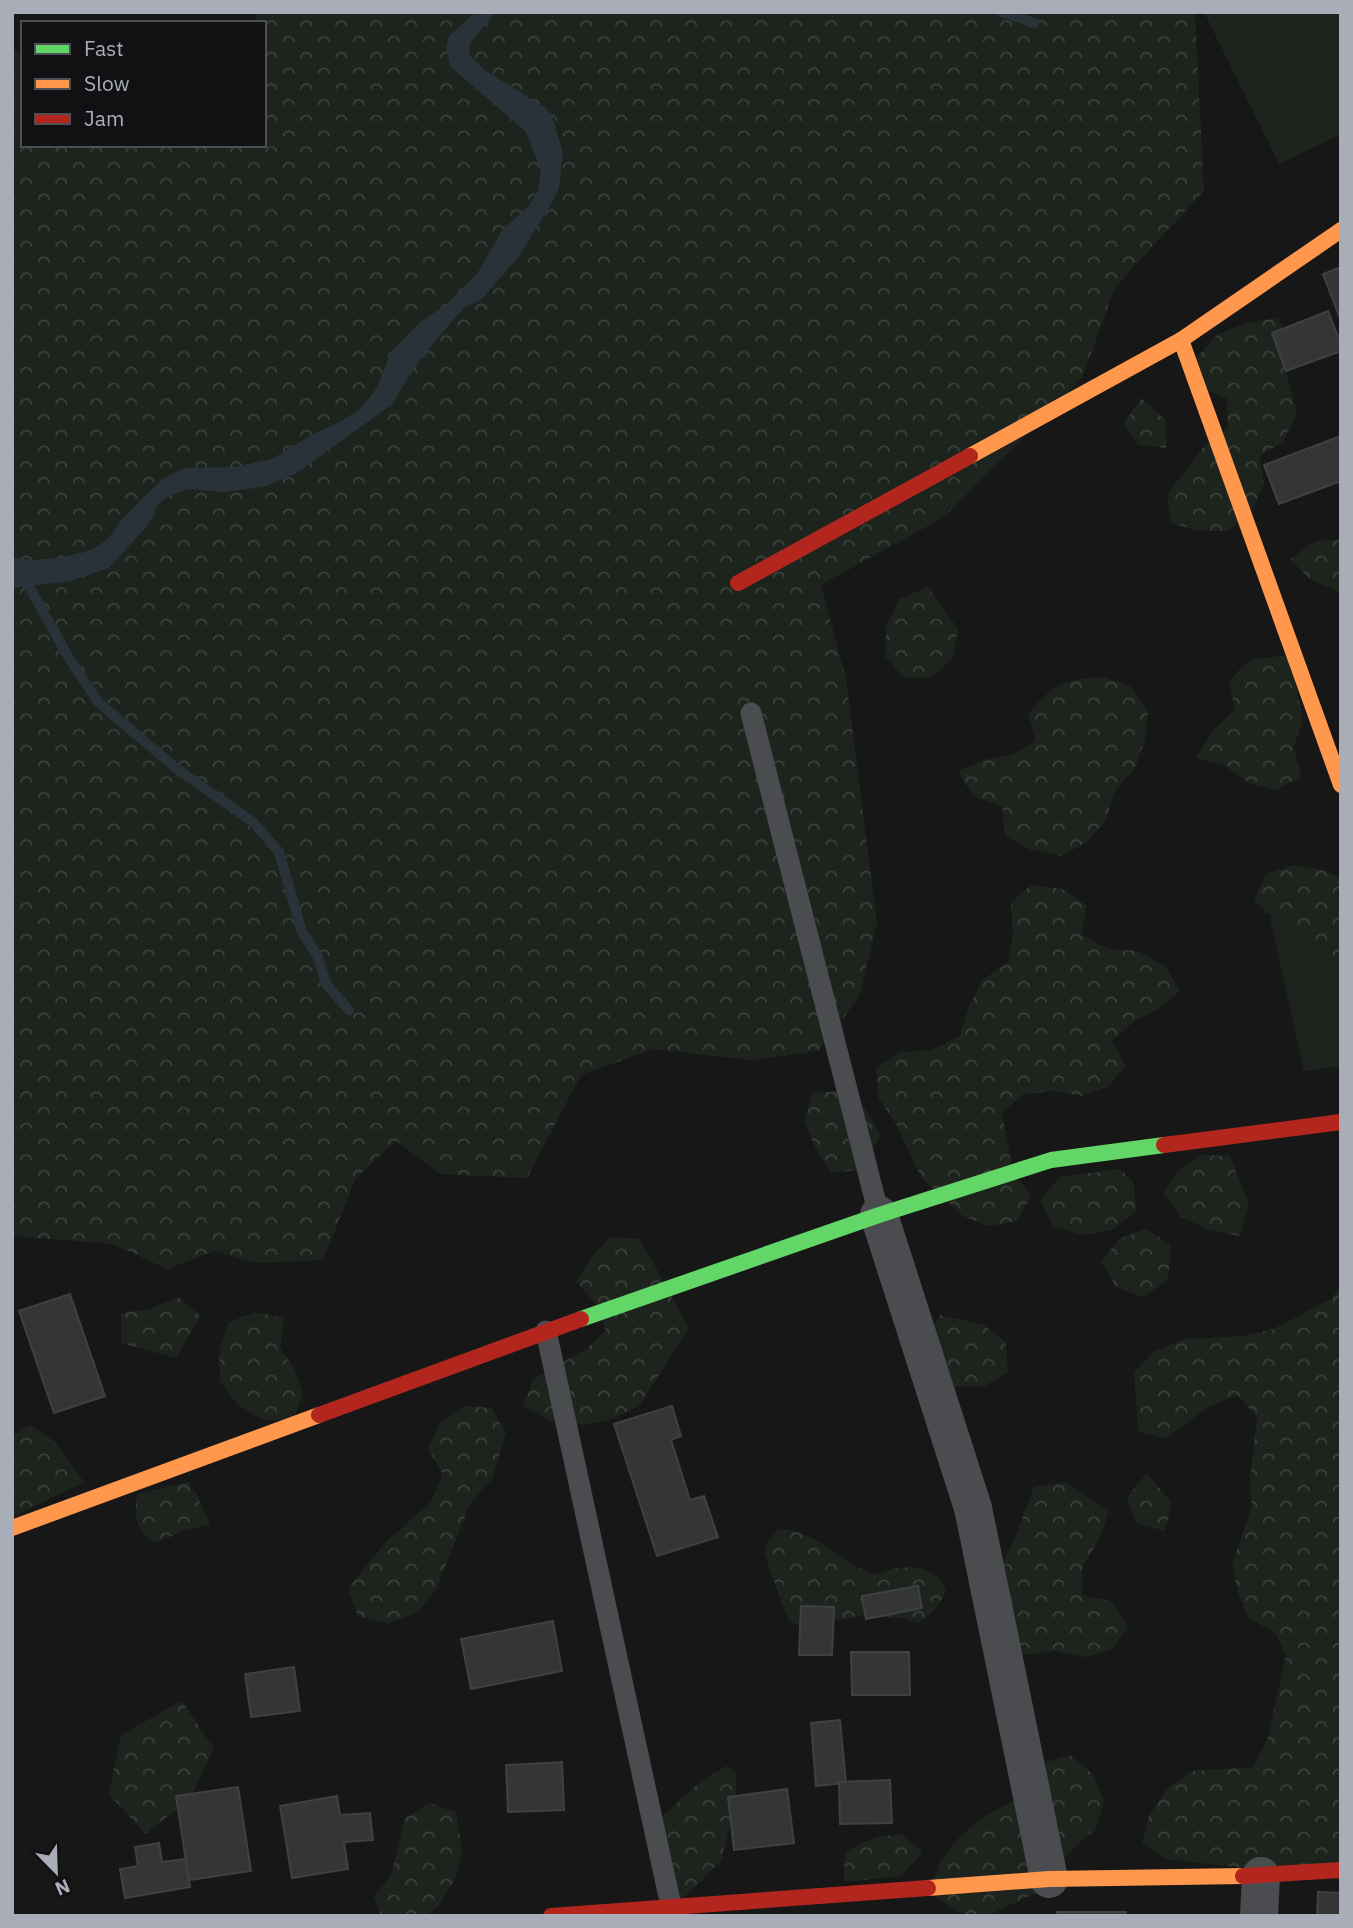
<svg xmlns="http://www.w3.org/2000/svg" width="1353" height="1928" font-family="'IBM Plex Sans',sans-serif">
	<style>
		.grass { fill: #1d241e }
		.forest { fill: url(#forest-crowns) }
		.water { fill: #2a3239 }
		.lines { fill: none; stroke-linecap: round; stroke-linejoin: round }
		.stream { stroke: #2a3239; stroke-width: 10 }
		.building { fill: #353536; stroke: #3f4043; stroke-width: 2 }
		.lane { stroke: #4b4c50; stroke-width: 21 }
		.street { stroke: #4b4c50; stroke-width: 38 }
		.fast { stroke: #63d668; stroke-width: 16 }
		.slow { stroke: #ff974d; stroke-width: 16 }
		.jam { stroke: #b3261e; stroke-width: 16 }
	</style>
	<defs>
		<pattern id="forest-crowns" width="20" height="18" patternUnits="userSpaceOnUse" patternTransform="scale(1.75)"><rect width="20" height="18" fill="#1d241e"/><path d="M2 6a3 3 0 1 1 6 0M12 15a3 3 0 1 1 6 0" fill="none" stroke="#3b413d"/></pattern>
	</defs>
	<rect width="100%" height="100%" fill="#171717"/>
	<g class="grass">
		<polygon points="1204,12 1341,12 1341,134 1279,164"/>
		<polygon points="1341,909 1341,1066 1304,1071 1270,918"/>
	</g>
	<g class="forest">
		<polygon points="256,12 1195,12 1204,191 1115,287 1082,378 944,517 821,585 846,679 877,924 859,997 818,1051 752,1060 653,1049 581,1075 527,1178 440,1174 396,1141 356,1178 323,1260 257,1263 214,1251 167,1269 113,1244 12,1236 12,48 23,56 23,145 264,145 264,23 257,23"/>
		<polygon points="1277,318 1293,340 1282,357 1297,414 1283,442 1260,456 1264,485 1250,513 1228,531 1199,531 1171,523 1167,495 1204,446 1228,428 1227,399 1200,387 1196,358 1217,335 1246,323"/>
		<polygon points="1141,398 1166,420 1166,448 1138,445 1124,423"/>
		<polygon points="1341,540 1341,593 1310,579 1290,559 1316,541"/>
		<polygon points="928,587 958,629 953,657 933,677 904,678 885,656 886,627 899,599"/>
		<polygon points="1289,655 1303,719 1294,747 1301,777 1275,790 1249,783 1224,765 1196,758 1213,731 1235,709 1229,681 1251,660"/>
		<path d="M1103 677 1130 686 1148 712 1145 740 1135 768 1115 791 1106 820 1087 842 1061 856 1031 850 1005 836 1002 806 973 796 958 771 984 760 1013 754 1036 741 1028 714C1054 684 1063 679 1103 677Z"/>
		<polygon points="1295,865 1323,870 1341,878 1341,960 1320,958 1254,901 1266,874"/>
		<polygon points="1031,885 1062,889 1086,905 1082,935 1108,949 1137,951 1165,966 1180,991 1158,1009 1133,1022 1112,1041 1126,1066 1107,1087 1082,1096 1053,1091 1023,1094 1002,1113 1013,1172 1031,1196 1017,1221 989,1226 963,1216 921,1177 895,1122 878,1097 876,1067 901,1052 931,1050 960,1036 969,1006 983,980 1008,962 1013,934 1011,903"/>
		<polygon points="843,1091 865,1109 881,1135 859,1170 831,1173 816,1149 804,1121 813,1093"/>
		<polygon points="1201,1155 1230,1156 1249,1204 1240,1236 1210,1230 1181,1217 1163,1193 1178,1170"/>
		<polygon points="1120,1169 1134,1183 1136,1212 1112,1230 1083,1235 1054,1227 1040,1200 1060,1177"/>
		<polygon points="1146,1229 1171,1245 1168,1280 1143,1297 1116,1287 1101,1262 1119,1239"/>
		<polygon points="611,1237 640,1239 689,1328 639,1406 612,1419 584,1425 551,1421 523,1406 533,1379 586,1349 606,1330 596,1304 576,1281 591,1258"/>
		<polygon points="1341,1286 1341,1879 1166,1859 1142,1843 1149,1816 1168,1788 1192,1771 1253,1767 1267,1741 1286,1655 1275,1632 1249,1619 1238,1592 1232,1564 1252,1507 1250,1479 1257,1417 1237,1395 1210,1406 1165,1439 1138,1431 1134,1372 1154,1351 1185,1339 1244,1336 1273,1329 1331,1299"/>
		<polygon points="178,1297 201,1316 176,1358 121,1343 121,1313 150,1309"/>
		<polygon points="254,1312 284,1318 280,1348 294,1368 303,1394 293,1421 264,1420 238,1405 220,1381 219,1352 228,1323"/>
		<polygon points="940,1315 984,1325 1006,1343 1008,1372 983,1387 953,1387 923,1341"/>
		<polygon points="464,1406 491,1408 506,1433 492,1479 471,1502 436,1590 416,1613 388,1623 358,1616 348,1588 386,1542 431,1502 443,1474 428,1449 440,1422"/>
		<polygon points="30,1425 54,1441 84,1482 12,1517 12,1436"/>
		<polygon points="1147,1473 1172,1503 1165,1531 1136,1523 1127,1497"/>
		<path d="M188 1482 197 1495 210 1524 183 1531 156 1543C137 1532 132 1515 138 1494Z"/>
		<polygon points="1065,1482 1109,1511 1099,1540 1082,1567 1082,1595 1112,1601 1128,1627 1111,1650 1085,1657 1056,1651 1026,1655 999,1649 984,1595 1013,1543 1034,1487"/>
		<path d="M779 1529C820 1531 839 1562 874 1575 892 1567 920 1562 936 1576 940 1580 943 1586 946 1591 939 1606 932 1615 917 1623L903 1618 859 1616 802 1627 788 1620 764 1553 768 1540Z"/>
		<polygon points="182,1701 214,1749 189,1800 145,1834 109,1794 121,1735"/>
		<polygon points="1070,1755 1093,1774 1104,1801 1096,1829 1073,1848 1036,1893 986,1916 975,1916 955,1911 931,1892 940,1861 958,1839 981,1819 1033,1789 1047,1762"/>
		<polygon points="727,1766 736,1773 736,1802 721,1861 679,1902 655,1823 702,1780"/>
		<polygon points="429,1803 456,1812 462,1851 455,1880 438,1907 426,1916 381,1916 374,1897 391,1875 405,1818"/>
		<polygon points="901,1834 923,1853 901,1876 844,1882 845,1852 873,1838"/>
	</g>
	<polygon class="water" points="476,12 496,12 470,43 469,54 483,69 544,107 551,114 563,152 559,187 553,201 519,256 482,299 464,308 447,327 418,363 391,405 297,473 263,487 224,492 188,489 165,498 158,505 148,525 109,568 70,581 12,588 12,558 34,560 57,558 85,552 100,545 110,536 123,518 162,479 184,468 235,467 272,459 315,433 340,422 361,408 376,389 391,352 418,324 449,302 477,274 502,230 529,206 538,190 541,170 526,132 450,66 446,48 449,36"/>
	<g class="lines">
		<g class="stream">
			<polyline points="1002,12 1034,23"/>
			<polyline points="22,574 69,658 98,702 177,769 253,822 279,852 302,932 318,957 326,984 349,1010"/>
		</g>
	</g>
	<g class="building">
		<polygon points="1341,267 1341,321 1323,274"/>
		<polygon points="1328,311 1341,344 1341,351 1286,371 1272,333"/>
		<polygon points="1341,436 1341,481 1279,504 1264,465"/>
		<polygon points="70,1294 105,1396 54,1413 19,1311"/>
		<polygon points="672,1406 681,1436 671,1440 690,1500 704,1496 718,1537 657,1556 614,1424"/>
		<polygon points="918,1586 922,1608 866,1619 862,1596"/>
		<polygon points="801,1606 834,1607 832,1655 799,1655"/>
		<polygon points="553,1621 562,1671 471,1689 461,1639"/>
		<polygon points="851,1652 909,1652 910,1695 852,1695"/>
		<polygon points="294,1667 300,1711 251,1717 245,1674"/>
		<polygon points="840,1720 846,1783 816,1786 811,1723"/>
		<polygon points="562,1762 564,1810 508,1812 506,1765"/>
		<polygon points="890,1780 892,1823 840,1824 839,1782"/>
		<polygon points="238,1787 251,1871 189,1880 176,1796"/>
		<polygon points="787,1789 794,1843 734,1850 728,1797"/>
		<polygon points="337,1796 340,1815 370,1813 373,1840 344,1842 348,1869 292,1878 280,1806"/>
		<polygon points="159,1843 162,1862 185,1859 190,1887 125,1898 120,1869 138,1866 135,1847"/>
		<polygon points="1318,1892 1341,1893 1341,1916 1317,1916"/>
		<rect x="1057" y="1912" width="69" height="4"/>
	</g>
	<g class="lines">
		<g class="lane">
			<polyline points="751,713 879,1215"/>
			<polyline points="546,1331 671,1906"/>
		</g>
		<g class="street">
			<polyline points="879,1215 973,1508 1049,1879"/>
			<polyline points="1259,1916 1261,1876"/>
		</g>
		<polyline class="fast" points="581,1319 879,1215 1051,1160 1164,1145"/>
		<g class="slow">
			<polyline points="1181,340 1341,785"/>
			<polyline points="970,456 1181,340 1341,230"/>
			<polyline points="12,1528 319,1415"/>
			<polyline points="928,1888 1049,1879 1243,1876"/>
		</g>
		<g class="jam">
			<polyline points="738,583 970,456"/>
			<polyline points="1164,1145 1341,1122"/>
			<polyline points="319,1415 581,1319"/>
			<polyline points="1243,1876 1341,1870"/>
			<polyline points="551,1916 928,1888"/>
		</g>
	</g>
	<rect width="1353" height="1928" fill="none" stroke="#a8adb8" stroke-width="28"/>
	<rect x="21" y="21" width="245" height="126" fill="#111113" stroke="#4d4f55" stroke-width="2"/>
	<rect x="35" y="44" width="35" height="10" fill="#63d668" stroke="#4d4f55" stroke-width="2"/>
	<text x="84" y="56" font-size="21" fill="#a8adb8">Fast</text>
	<rect x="35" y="79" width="35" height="10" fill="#ff974d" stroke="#4d4f55" stroke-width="2"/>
	<text x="84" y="91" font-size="21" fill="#a8adb8">Slow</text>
	<rect x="35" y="114" width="35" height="10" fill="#b3261e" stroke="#4d4f55" stroke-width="2"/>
	<text x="84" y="126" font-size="21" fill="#a8adb8">Jam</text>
	<g transform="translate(56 1872) rotate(157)" stroke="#111113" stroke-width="5" paint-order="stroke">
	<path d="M0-5L12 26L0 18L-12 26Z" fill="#a8adb8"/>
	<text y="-10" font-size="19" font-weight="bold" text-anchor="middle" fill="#a8adb8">N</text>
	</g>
</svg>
